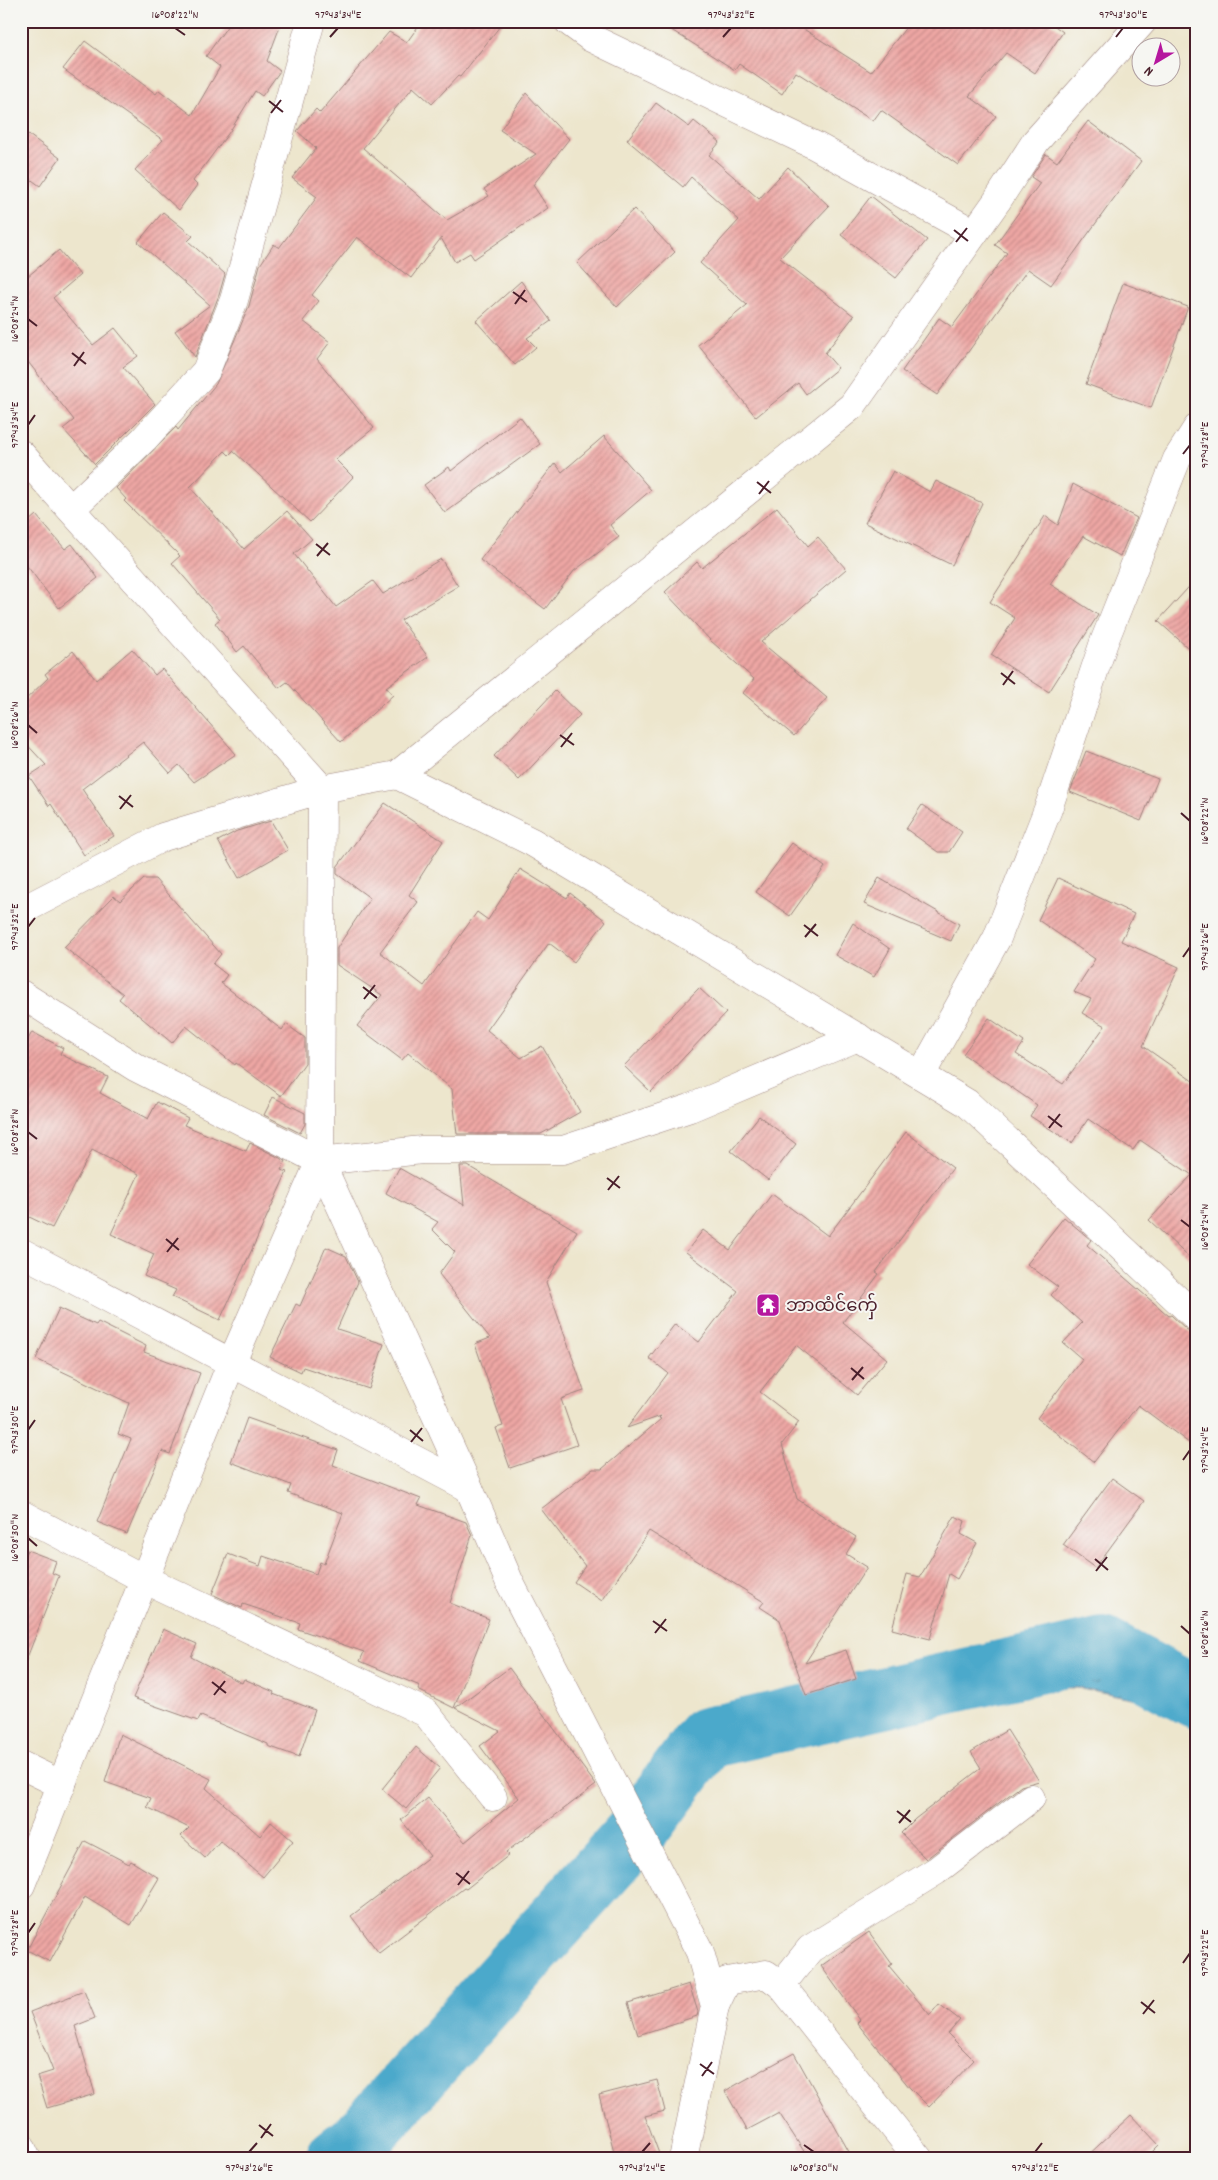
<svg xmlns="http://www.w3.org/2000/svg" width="1218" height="2180" font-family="Dekko,'Noto Sans Myanmar',sans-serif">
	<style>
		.water { fill: url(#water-waves); stroke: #4b647b }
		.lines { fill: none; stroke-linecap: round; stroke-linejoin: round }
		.river { stroke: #4ca9cb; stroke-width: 62 }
		.building { fill: url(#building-hatch) }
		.minor-casing { stroke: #9c827c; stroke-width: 29 }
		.minor { stroke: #fff; stroke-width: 28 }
		.ticks { fill: none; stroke: #4a1f2b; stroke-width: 2 }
		.labels { text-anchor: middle; stroke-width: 4; stroke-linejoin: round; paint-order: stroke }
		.poi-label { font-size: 18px; fill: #4a1f2b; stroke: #f6f6f2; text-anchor: start }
		.neatline { fill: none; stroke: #4a1f2b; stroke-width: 2 }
		.ticks-label { font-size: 12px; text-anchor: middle; fill: #4a1f2b }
	</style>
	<defs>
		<pattern id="water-waves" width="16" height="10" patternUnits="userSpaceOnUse" patternTransform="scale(1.25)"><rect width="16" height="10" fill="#4ca9cb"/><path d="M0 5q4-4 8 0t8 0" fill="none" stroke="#4189a5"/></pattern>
		<pattern id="building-hatch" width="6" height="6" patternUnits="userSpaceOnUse" patternTransform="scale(1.25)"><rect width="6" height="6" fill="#eea7a4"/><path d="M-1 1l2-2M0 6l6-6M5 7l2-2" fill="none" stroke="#c38786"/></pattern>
	</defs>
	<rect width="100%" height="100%" fill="#f6f6f2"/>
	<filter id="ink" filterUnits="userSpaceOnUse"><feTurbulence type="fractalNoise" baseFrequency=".02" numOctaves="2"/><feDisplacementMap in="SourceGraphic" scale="10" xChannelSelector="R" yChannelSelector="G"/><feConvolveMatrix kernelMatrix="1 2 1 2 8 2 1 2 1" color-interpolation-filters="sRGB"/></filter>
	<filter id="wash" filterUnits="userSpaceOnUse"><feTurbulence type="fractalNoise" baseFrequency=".0096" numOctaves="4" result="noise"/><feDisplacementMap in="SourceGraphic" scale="20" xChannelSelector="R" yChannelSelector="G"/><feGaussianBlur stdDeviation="1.12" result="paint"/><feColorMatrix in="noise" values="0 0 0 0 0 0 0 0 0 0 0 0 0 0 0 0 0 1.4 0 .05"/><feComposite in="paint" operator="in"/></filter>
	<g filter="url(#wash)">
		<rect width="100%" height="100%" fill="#ede6cd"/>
		<polygon class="water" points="1083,1638 1149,1644 1197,1670 1197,1726 1157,1703 1081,1688 1016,1687 999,1656"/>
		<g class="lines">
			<polyline class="river" points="336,2159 359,2141 638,1830 706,1738 1103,1648 1197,1698"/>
		</g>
		<g id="blocks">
			<g class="building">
				<polygon points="231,21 282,21 267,61 280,71 262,96 255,91 230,131 193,181 197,185 179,210 135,170 163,140 63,69 85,41 156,94 159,90 192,115 220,67 206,56"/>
				<polygon points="422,21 504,21 460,77 458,76 432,104 413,87 363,148 447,220 489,196 484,189 536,154 500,130 526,93 569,139 533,185 548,208 474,259 470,253 455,262 441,238 411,278 357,237 312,295 319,301 303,321 330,342 317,359 374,428 335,459 353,477 310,522 233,451 229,455 225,451 190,487 244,549 287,511 312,539 294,554 336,607 373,581 383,594 441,559 458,586 401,620 428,657 386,687 393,695 341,742 287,682 279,688 244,646 237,652 215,623 220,619 172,563 180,556 124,501 126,499 116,488 176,427 178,430 216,384 249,306 260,265 274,244 279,248 317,197 292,178 316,148 297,131 316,109 320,113 389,32 407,42"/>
				<polygon points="657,21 791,21 871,72 911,21 1048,21 1063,32 1035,73 1006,53 969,96 996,116 958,165 881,110 873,121 796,72 782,94 739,64 735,70"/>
				<polygon points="656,103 689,127 694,121 720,142 709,155 759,199 788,167 829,206 780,258 854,316 825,353 838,368 806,394 798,383 756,417 698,345 747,305 700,263 739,220 691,177 683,187 627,140"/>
				<polygon points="1088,121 1141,161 1051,285 1028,269 937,395 902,371 939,318 952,327 1007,253 995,245 1040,183 1031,177 1046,154 1057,162"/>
				<polygon points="21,129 60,158 40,186 21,172"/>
				<polygon points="871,196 927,240 896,278 841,235"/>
				<polygon points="634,209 675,252 617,307 577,263"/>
				<polygon points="163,212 193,236 188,241 225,274 219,295 195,357 175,331 210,305 138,242"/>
				<polygon points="59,250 80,275 53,298 93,345 115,328 138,356 123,367 155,404 95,464 63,429 74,420 21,353 21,282"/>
				<polygon points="521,281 551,321 527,338 536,347 515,365 476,321"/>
				<polygon points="1123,283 1188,307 1151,408 1086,384"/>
				<polygon points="520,417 540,444 445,513 424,485 449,467 451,471"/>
				<polygon points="604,436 651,490 610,525 619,537 574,571 545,609 480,560 555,463 562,472"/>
				<polygon points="893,471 930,492 936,481 982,503 952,565 865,523"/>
				<polygon points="1073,484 1137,518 1120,556 1083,536 1050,584 1098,615 1049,692 991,655 1015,618 990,602 1045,516 1058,525"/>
				<polygon points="777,507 808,546 818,537 846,569 761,642 827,698 794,736 743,693 754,679 711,641 665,592 697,562 702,568"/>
				<polygon points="36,515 65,549 72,544 98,578 59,608 21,558 21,528"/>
				<polygon points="1197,578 1197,656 1158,621"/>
				<polygon points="132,649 155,675 162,669 236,754 194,782 179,765 170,773 143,742 82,789 114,836 84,855 51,804 49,806 29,776 46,765 21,738 21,704 48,678 45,674 73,651 96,680"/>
				<polygon points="555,691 580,715 519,780 494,756"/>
				<polygon points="1086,751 1158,779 1141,821 1070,792"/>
				<polygon points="385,803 443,841 409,895 418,902 380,952 424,986 477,912 488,920 520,869 567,898 570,893 606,921 574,962 549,943 487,1030 521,1058 542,1046 580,1112 541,1134 457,1134 452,1089 408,1053 402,1060 357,1026 382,995 337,965 337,948 370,898 337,874 337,867"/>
				<polygon points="922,805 962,832 949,852 938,852 906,829"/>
				<polygon points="271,821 288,850 239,878 218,841 237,831"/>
				<polygon points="792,843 825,867 790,916 756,892"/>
				<polygon points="879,878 959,924 951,941 864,904"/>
				<polygon points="1058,878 1134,914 1121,941 1179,967 1143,1046 1197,1084 1197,1265 1149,1220 1192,1175 1140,1140 1133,1150 1088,1119 1072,1143 1030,1116 1037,1105 963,1054 989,1018 1024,1042 1016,1054 1063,1084 1105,1026 1082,1013 1091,999 1074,992 1095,959 1038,920"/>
				<polygon points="144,879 155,879 221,954 213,964 227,975 221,983 282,1030 286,1024 305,1038 305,1063 281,1096 236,1063 235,1065 186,1026 172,1043 119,999 123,994 64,947 114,896 120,901"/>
				<polygon points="853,923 890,949 874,977 835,955"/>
				<polygon points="699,988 726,1013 651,1092 624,1066"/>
				<polygon points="32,1032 63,1048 60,1054 108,1077 100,1093 148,1119 157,1102 188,1118 184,1125 246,1151 250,1143 286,1161 281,1170 287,1172 220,1320 172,1297 176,1290 144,1276 154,1254 111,1234 139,1174 92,1150 52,1228 21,1213 21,1053"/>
				<polygon points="273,1097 305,1113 305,1124 300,1133 264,1115"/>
				<polygon points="759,1116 796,1144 768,1180 731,1151"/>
				<polygon points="906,1132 953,1168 876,1272 879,1274 843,1322 887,1359 857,1395 796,1345 760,1392 799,1422 782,1444 797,1499 856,1537 846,1554 867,1567 805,1663 846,1650 856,1679 806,1695 780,1620 760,1607 764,1602 649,1531 602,1601 574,1582 585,1566 541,1509 593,1469 602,1469 661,1419 659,1418 661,1416 627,1428 668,1373 649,1358 675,1324 699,1342 738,1291 686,1252 703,1230 730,1250 772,1194 828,1236"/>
				<polygon points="460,1166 468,1166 577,1231 546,1282 584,1391 561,1399 577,1445 510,1468 496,1428 503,1426 475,1344 490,1338 439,1274 455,1252 432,1229 438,1222 386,1193 399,1168 464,1205"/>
				<polygon points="1064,1217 1091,1240 1087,1245 1169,1316 1171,1315 1186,1329 1197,1335 1197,1449 1138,1405 1094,1462 1037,1418 1082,1359 1063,1343 1082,1323 1051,1295 1058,1287 1027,1264"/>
				<polygon points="326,1247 346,1256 358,1282 337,1329 384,1344 369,1389 303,1367 301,1372 270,1357 296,1304 300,1306"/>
				<polygon points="59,1308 96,1325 98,1322 146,1346 144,1352 200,1373 170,1454 162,1451 127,1534 97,1522 131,1439 118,1434 129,1403 36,1359"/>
				<polygon points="247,1418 338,1450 333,1465 421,1499 418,1505 466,1522 472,1535 450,1603 489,1619 454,1708 418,1690 420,1686 360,1661 364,1652 298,1629 300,1623 243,1604 242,1608 212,1594 228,1554 260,1566 263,1556 316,1574 320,1562 324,1564 343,1513 288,1493 291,1485 231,1462"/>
				<polygon points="1112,1478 1144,1501 1095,1568 1063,1545"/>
				<polygon points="955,1516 965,1521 961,1534 977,1543 957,1579 949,1574 930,1639 892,1629 907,1574 920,1577"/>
				<polygon points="27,1550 56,1561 52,1573 59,1576 23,1668 21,1667 21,1565"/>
				<polygon points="163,1629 197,1644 191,1657 242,1683 244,1679 274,1692 273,1694 315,1710 299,1757 268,1746 268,1744 201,1716 198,1721 133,1698"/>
				<polygon points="509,1668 596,1785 506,1852 509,1855 466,1889 464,1888 379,1953 351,1916 430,1856 401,1820 428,1798 465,1842 519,1798 480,1746 500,1731 455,1708"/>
				<polygon points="1007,1730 1039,1781 1021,1786 926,1859 901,1833 915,1819 981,1768 971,1752"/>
				<polygon points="120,1734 211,1779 206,1788 260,1836 271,1822 293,1841 263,1877 220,1841 205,1858 181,1836 189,1828 147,1807 151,1798 105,1782"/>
				<polygon points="416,1747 440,1768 406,1809 382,1789"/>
				<polygon points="85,1841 129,1864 131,1861 159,1878 131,1925 85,1897 50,1962 27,1950"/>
				<polygon points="869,1932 892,1964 889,1966 930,2015 939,2004 960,2020 948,2034 974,2060 929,2107 910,2088 857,2023 860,2020 821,1966"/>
				<polygon points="689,1984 698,2012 697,2016 638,2035 628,2003"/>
				<polygon points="84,1991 95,2018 75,2026 95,2094 47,2108 37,2076 53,2071 30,2012"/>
				<polygon points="794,2053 853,2159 809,2159 779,2113 747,2130 725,2091"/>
				<polygon points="657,2080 665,2111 645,2116 661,2159 616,2159 599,2095"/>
				<polygon points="1131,2115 1159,2145 1145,2159 1084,2159"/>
			</g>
		</g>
	</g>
	<g filter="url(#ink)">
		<use href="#blocks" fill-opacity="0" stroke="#9c827c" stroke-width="1"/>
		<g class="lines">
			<g class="minor-casing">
				<g id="minor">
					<polyline points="568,21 591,38 814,145 974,233"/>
					<polyline points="21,454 322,789 320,1161 231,1364 21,1885"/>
					<polyline points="71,509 144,439 206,371 234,300 311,21"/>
					<polyline points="397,775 532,842 967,1103 1197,1318"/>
					<polyline points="21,911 163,837 322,789 397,775 852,406 997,201 1036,141 1143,21"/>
					<polyline points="21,994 135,1067 320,1161 422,1150 563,1150 690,1108 858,1037"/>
					<polyline points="921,1075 997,938 1048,809 1104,642 1177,459 1197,428"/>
					<polyline points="320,1161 469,1488"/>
					<polyline points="21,1252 469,1488 510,1583 700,1952 715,2006 683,2159"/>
					<polyline points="21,1514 144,1579 426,1713 493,1797"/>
					<polyline points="21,1765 62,1785"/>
					<polyline points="781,1985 810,1949 936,1871 1031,1798"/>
					<polyline points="715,2006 727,1981 766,1974 781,1985 919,2159"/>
					<polyline points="21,2146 27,2159"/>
				</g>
			</g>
			<use href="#minor" class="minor"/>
		</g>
	</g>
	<path class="ticks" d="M175 28 185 35M330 37 338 28M723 37 731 28M1116 37 1123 28M269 101 283 112M271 113 281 100M954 230 968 241M956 242 967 228M513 292 527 302M515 304 525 290M28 319 37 326M72 353 86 364M74 366 84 352M28 425 35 415M1183 454 1190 445M757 482 771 493M759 494 769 481M316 544 330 555M317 556 328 543M1001 673 1015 684M1003 685 1013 671M28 725 37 733M560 735 574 745M561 747 572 733M119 796 133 807M120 809 131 795M1181 813 1190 821M804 925 818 936M28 927 35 918M805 937 816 924M1183 957 1190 947M363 987 377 998M364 999 375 985M1048 1116 1062 1127M1049 1128 1060 1114M28 1132 37 1139M607 1178 620 1188M608 1190 619 1176M1181 1220 1190 1227M166 1239 179 1250M167 1252 178 1238M851 1368 864 1379M852 1380 863 1367M28 1430 35 1420M410 1430 423 1441M411 1442 422 1428M1183 1460 1190 1450M28 1538 37 1546M1095 1559 1108 1570M1096 1571 1107 1557M653 1621 667 1631M1181 1626 1190 1634M655 1633 666 1619M212 1682 226 1693M214 1695 225 1681M897 1811 911 1822M899 1823 910 1810M456 1873 470 1884M458 1885 469 1871M28 1933 35 1923M1183 1963 1190 1953M1141 2002 1155 2013M1143 2014 1154 2000M700 2064 714 2074M702 2076 712 2062M259 2125 273 2136M261 2138 271 2124M804 2145 814 2152M249 2152 257 2143M642 2152 650 2143M1035 2152 1042 2143"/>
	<defs>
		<g id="temple-square" transform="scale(1.25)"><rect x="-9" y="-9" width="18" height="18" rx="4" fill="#b5179e" stroke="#f6f6f2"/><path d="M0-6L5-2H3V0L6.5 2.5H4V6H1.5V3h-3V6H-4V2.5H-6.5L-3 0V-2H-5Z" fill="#fff"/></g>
	</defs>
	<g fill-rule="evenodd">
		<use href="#temple-square" x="768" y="1305"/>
	</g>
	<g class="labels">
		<g class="poi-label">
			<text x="786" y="1311">ဘာထံင်ကှ်ေ</text>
		</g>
	</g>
	<rect width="1218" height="2180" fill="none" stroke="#f6f6f2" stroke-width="55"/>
	<g transform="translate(1156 62) rotate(218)"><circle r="24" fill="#f6f6f2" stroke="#b1a0a2"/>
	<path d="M0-4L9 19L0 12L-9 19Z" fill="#b5179e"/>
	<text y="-8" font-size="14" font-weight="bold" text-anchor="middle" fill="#4a1f2b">N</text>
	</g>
	<rect x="28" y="28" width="1162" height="2124" class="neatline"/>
	<g class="ticks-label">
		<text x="175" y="18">16°08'22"N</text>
		<text x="338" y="18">97°43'34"E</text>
		<text x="731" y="18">97°43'32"E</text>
		<text x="1123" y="18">97°43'30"E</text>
		<text transform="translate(14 319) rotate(-90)" y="4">16°08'24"N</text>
		<text transform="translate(14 425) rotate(-90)" y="4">97°43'34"E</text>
		<text transform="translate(1204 445) rotate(-90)" y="4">97°43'28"E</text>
		<text transform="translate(14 725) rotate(-90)" y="4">16°08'26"N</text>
		<text transform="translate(1204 821) rotate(-90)" y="4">16°08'22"N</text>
		<text transform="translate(14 927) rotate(-90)" y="4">97°43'32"E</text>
		<text transform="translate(1204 947) rotate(-90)" y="4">97°43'26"E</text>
		<text transform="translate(14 1132) rotate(-90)" y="4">16°08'28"N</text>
		<text transform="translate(1204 1227) rotate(-90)" y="4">16°08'24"N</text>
		<text transform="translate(14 1430) rotate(-90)" y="4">97°43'30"E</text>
		<text transform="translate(1204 1450) rotate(-90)" y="4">97°43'24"E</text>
		<text transform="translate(14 1538) rotate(-90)" y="4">16°08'30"N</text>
		<text transform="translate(1204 1634) rotate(-90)" y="4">16°08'26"N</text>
		<text transform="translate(14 1933) rotate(-90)" y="4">97°43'28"E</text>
		<text transform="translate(1204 1953) rotate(-90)" y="4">97°43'22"E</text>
		<text x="249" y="2171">97°43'26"E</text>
		<text x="642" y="2171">97°43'24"E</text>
		<text x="814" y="2171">16°08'30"N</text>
		<text x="1035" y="2171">97°43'22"E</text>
	</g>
</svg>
